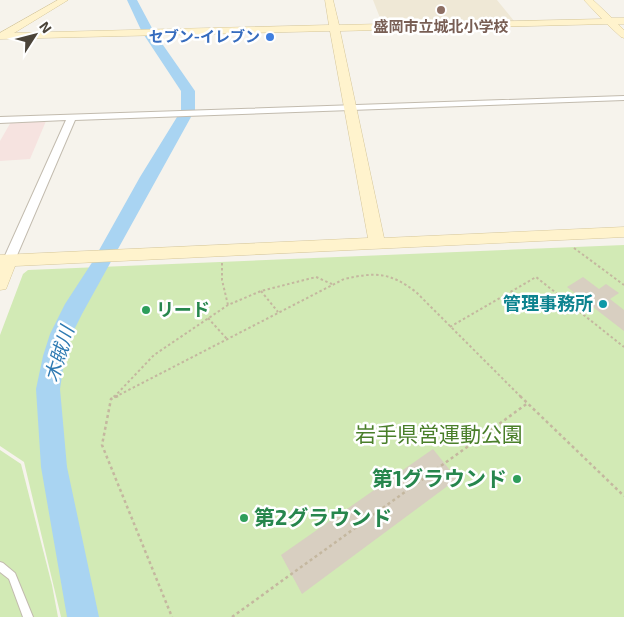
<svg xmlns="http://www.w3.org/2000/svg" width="624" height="617" font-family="'Exo 2','Noto Sans JP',sans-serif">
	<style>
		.education { fill: #efe8d6 }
		.medical { fill: #f6e3e0 }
		.green { fill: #d2eab5 }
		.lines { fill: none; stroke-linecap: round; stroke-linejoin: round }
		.river { fill: #a9d4f2; fill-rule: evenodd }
		.building { fill: #d8cfc1 }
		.lane-casing { stroke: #c2bbae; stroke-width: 2 }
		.street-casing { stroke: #c2bbae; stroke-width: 2 }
		.secondary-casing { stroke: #d6c79b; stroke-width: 1 }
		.path-far1 { stroke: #c4b79f; stroke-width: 2; stroke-dasharray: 2.5 2.5; stroke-linecap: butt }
		.path { stroke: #c4b79f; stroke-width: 2.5; stroke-dasharray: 3 3; stroke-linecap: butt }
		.lane { fill: #fff; fill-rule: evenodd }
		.street { fill: #fff; fill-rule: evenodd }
		.secondary { fill: #fff3cd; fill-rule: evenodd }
		.education-dot { fill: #8d6e63; stroke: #fff; stroke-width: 2 }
		.shop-dot { fill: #3f7fe0; stroke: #fff; stroke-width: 2 }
		.culture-dot { fill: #0f9aa8; stroke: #fff; stroke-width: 2 }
		.leisure-dot { fill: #2e9e5b; stroke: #fff; stroke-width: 2 }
		.labels { text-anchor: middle; stroke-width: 5; stroke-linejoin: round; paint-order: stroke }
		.far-education-label { font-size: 15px; font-weight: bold; fill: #785e54; stroke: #fff }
		.far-shop-label { font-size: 15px; font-weight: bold; fill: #366cbe; stroke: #fff; text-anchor: end }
		.culture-label { font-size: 18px; font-weight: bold; fill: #0d838f; stroke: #fff; text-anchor: end }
		.leisure-label { font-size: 18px; font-weight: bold; fill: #27864d; stroke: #fff; text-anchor: start }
		.water-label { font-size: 19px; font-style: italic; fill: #2e7ab2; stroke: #fff }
		.near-park-label { font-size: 21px; fill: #4a7f2a; stroke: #fff }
		.near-leisure-label { font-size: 21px; font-weight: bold; fill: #27864d; stroke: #fff; text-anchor: end }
	</style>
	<rect width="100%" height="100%" fill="#f6f3ec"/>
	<polygon class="education" points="373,0 497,0 514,21 382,23"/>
	<polygon class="medical" points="46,121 30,159 0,161 0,141 11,122"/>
	<g class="green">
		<polygon points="624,245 624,617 61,617 24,462 0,446 0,335 23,274 28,270"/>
		<polygon points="0,450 21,464 52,585 58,617 0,617"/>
	</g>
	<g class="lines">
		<polygon class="river" points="127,0 137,0 153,30 152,32 154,32 195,91 195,110 189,114 191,117 82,314 72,334 65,356 60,389 67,467 99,617 67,617 41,467 36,389 43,356 50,334 65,304 93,261 140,177 177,117 183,113 181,110 181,91 144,35 145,33 141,30"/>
	</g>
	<g class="building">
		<polygon points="583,277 599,289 606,284 619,293 610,299 624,310 624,331 567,287"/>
		<polygon points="433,449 457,479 302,594 281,555"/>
	</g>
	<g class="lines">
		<g class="lane-casing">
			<polygon id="lane" points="0,562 3,563 15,573 33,617 23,617 9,579 0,572"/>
		</g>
		<g class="street-casing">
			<polygon id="street" points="624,96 624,100 75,120 15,260 9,264 3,260 66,120 0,123 0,117"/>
		</g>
		<g class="secondary-casing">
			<polygon id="secondary" points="58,0 68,0 14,33 329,25 325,0 333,0 339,25 602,19 584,0 593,0 612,18 624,18 624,24 618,24 624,30 624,38 621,37 607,24 340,31 384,238 624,227 624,237 15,266 6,289 0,290 0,255 368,238 330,31 0,39 0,33"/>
		</g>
		<g class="path-far1">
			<polyline points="574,248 624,285"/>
			<polyline points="222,263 222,280 228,305"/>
			<polyline points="261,291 278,312"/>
			<polyline points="208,318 227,339"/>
			<polyline points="450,327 536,277 624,347"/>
			<polyline points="114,397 154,355 228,305 261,291 316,277 332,284"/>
			<path d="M115 397 344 279C375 272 390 272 416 292L521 397"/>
		</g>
		<g class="path">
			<polyline points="118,396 111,399 102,445 172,617"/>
			<polyline points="520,396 624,496"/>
			<polyline points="114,397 115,396"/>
			<polyline points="232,617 528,403"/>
		</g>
		<use href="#lane" class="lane"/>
		<use href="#street" class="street"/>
		<use href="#secondary" class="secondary"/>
	</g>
	<circle class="education-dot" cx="441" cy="10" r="5"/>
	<circle class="shop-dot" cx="270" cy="37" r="5"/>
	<circle class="culture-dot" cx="603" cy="304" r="5"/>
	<g class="leisure-dot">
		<circle cx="146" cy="310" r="5"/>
		<circle cx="517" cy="479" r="5"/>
		<circle cx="244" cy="518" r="5"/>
	</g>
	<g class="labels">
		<g class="far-education-label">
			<text x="441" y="32">盛岡市立城北小学校</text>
		</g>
		<g class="far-shop-label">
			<text x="260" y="42">セブン-イレブン</text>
		</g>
		<g class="culture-label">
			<text x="593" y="310">管理事務所</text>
		</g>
		<g class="leisure-label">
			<text x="156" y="316">リード</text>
		</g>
		<g class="water-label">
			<text transform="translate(59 354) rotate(-73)" y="7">木賊川</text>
		</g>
		<g class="near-park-label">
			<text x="439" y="442">岩手県営運動公園</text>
		</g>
		<g class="near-leisure-label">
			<text x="507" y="486">第1グラウンド</text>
			<text x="254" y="525" text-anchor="start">第2グラウンド</text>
		</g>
	</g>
	<g transform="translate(35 35) rotate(54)" stroke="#ffffff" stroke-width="4" paint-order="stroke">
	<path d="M0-4L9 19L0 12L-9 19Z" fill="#4b4439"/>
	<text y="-8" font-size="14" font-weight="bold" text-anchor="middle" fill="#4b4439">N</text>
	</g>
</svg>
